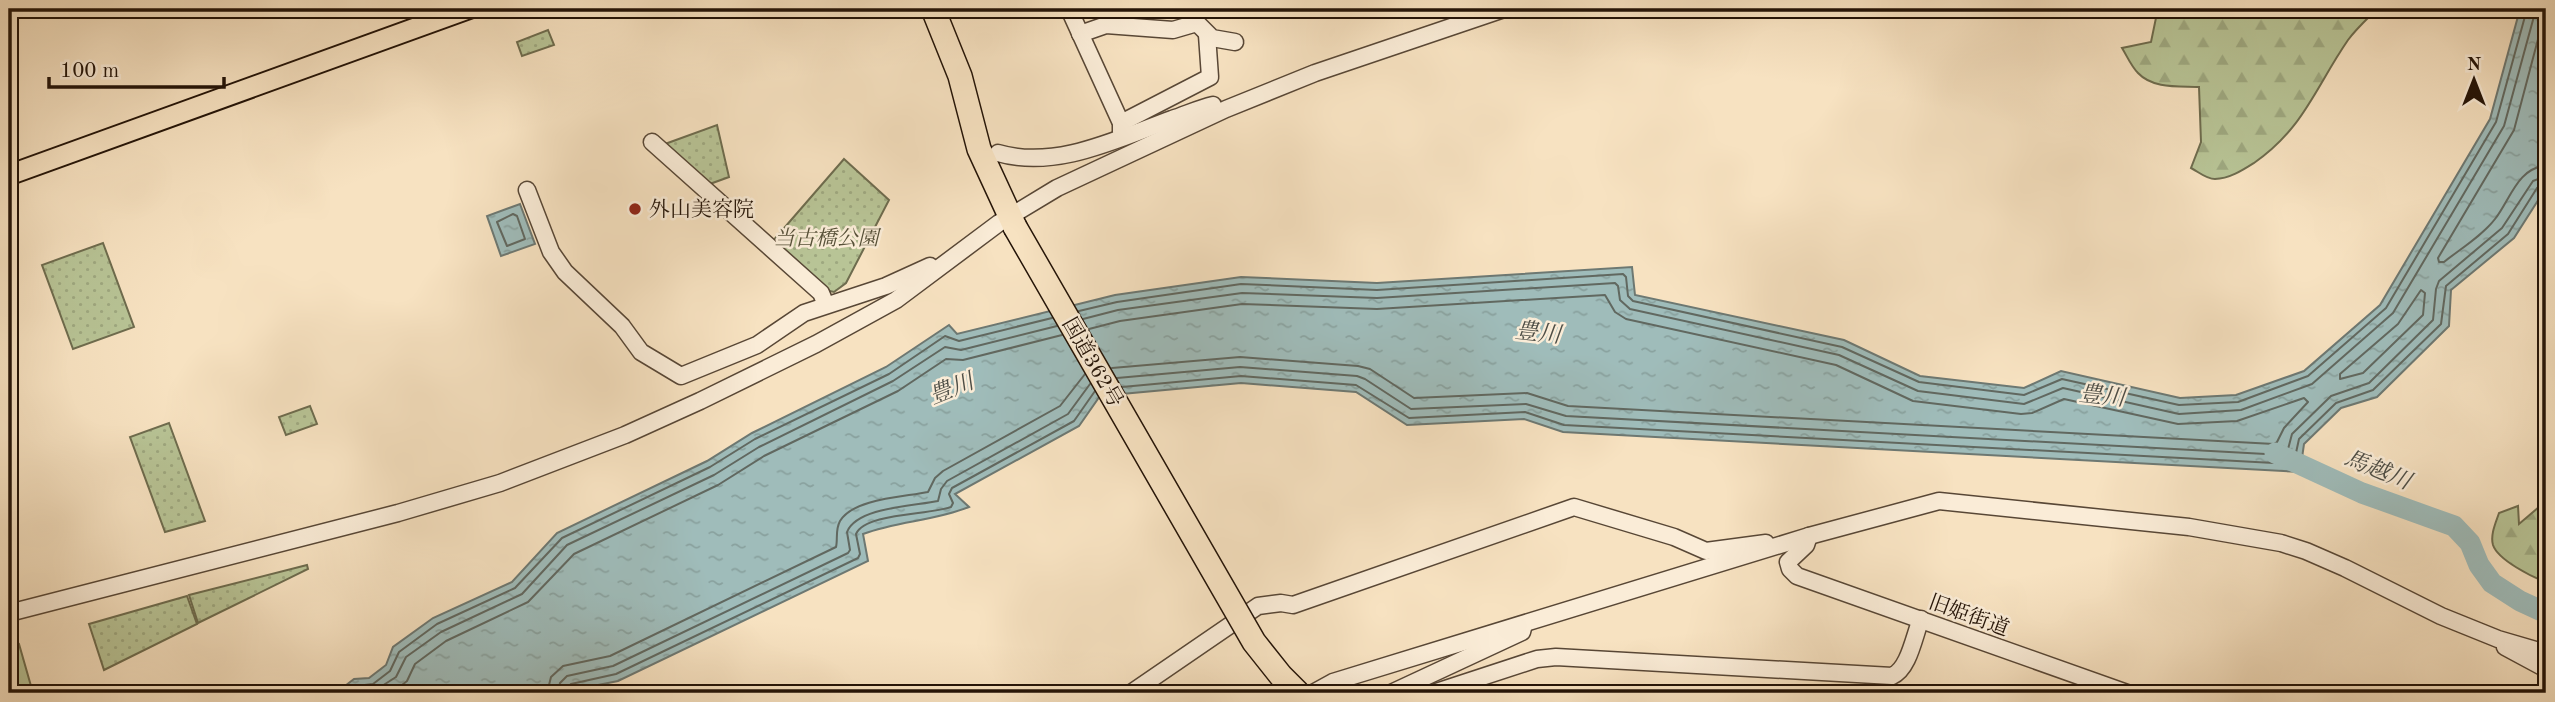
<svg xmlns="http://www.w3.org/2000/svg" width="2555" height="702" font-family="'Old Standard TT','Noto Serif JP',serif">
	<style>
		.grass { fill: url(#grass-dots); stroke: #6e6c4e; stroke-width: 2 }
		.forest { fill: url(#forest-firs); stroke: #6e6c4e; stroke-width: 2 }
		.water { fill: url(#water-ripples); stroke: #6d7872; stroke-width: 2 }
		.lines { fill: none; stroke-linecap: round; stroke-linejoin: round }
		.shore { stroke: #616860; stroke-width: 2 }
		.river { stroke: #9fbcba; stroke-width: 21 }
		.minor-casing { stroke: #584736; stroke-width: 19 }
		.major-casing { stroke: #231307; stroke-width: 23 }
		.highway-casing { stroke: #231307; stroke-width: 26 }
		.minor { stroke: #faecd7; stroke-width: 16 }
		.major { stroke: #f7e2c1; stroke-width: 19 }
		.highway { stroke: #f7e2c1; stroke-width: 23 }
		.highway-bridge-casing { stroke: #231307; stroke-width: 26; stroke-linecap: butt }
		.highway-bridge { stroke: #f7e2c1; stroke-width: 23 }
		.poi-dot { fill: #8f2418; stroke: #faecd7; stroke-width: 2.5 }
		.labels { text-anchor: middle; stroke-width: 5; stroke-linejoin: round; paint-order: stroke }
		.poi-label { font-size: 21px; fill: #231307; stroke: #faecd7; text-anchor: start }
		.park-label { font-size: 21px; font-style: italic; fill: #575139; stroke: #faecd7 }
		.street-label { font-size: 21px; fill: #231307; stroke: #faecd7 }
		.water-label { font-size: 23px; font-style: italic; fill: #4e4e46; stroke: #faecd7 }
	</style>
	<defs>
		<pattern id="grass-dots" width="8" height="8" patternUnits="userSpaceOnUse" patternTransform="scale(1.75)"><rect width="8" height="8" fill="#b8c496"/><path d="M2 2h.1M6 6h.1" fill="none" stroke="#9ea880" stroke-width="1.8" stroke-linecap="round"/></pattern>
		<pattern id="forest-firs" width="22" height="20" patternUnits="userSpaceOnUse" patternTransform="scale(1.75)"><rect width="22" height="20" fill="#b8c496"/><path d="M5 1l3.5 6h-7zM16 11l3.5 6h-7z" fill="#9ea880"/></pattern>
		<pattern id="water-ripples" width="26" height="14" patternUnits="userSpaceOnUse" patternTransform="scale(1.75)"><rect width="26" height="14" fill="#9fbcba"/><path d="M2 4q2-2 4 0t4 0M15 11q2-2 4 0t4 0" fill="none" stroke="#89a19e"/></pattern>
	</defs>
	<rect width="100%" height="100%" fill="#f7e2c1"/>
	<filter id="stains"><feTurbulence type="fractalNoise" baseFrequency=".00286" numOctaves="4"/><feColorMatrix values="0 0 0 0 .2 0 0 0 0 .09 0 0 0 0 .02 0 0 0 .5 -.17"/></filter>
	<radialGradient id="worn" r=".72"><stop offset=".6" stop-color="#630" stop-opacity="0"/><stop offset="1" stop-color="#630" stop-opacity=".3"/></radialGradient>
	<g class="grass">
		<polygon points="548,30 554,45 522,56 517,42"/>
		<polygon points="717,125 729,177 707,185 665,144"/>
		<polygon points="844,159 889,200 846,283 834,292 825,290 772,242"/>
		<polygon points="103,243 134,327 73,349 42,265"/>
		<polygon points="310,406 317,424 286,435 279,417"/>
		<polygon points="169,423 205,521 165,532 130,437"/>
		<polygon points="307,565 308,569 198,623 189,595"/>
		<polygon points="187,596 197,624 104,670 89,624"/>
	</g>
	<g class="forest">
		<path d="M2172 9H2377C2367 19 2356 29 2348 40 2315 88 2304 128 2254 163 2243 170 2229 179 2215 179 2206 179 2199 172 2191 168L2201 142 2199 87C2179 86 2153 89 2138 73 2131 66 2127 56 2122 48L2151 42 2157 13Z"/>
		<path d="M2546 501V582C2532 577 2498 560 2493 545 2490 535 2496 522 2499 513L2518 506 2519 524Z"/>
		<polygon points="19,644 33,693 9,693 9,647"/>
	</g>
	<g class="water">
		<path d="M2520 9H2546V192L2544 191 2514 238 2451 290 2449 326 2377 397 2341 408 2304 444 2300 472 1563 432 1524 419 1407 425 1356 392 1241 383 1100 396 1079 426 955 494 969 507C934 521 898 521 863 534L868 561 618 681 558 693H336L354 679 369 678 386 665 393 647 433 618 512 582 557 533 707 461 752 433 886 367 949 325 957 334 1115 295 1241 277 1377 283 1632 267 1635 295 1844 340 1920 376 2024 388 2061 371 2180 398 2236 395 2304 371 2380 305 2490 119Z"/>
		<polygon points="520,204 535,244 501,256 487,216"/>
	</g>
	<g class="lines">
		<g class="shore">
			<path d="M2546 9 2514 130 2438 258 2439 262H2444C2460 249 2482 236 2495 219 2510 200 2518 167 2546 166"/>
			<polygon points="513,214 517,216 525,239 507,246 497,222"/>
			<polygon points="2421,290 2425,293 2423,315 2363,373 2340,379 2340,374 2398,324"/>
			<polyline points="1079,311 1117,302 1241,284 1377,290 1623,274 1626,277 1628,296 1633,301 1842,347 1919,382 2024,395 2062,379 2179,405 2238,402 2308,376 2386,308 2496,122 2527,9"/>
			<polyline points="1083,319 1118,310 1242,293 1377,298 1615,283 1618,286 1620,300 1630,309 1839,355 1918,391 2024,404 2063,388 2179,414 2241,410 2312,384 2393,313 2504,126 2536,9"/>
			<polyline points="1089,329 1120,321 1242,304 1377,309 1605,295 1615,312 1626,319 1836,365 1913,401 2021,414 2032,413 2064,399 2178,424 2237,421 2304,398 2308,402 2284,428 2277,442 2274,444 1568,406 1527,393 1414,398 1370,369 1358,366 1240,357 1112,368"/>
			<polyline points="1117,378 1240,367 1357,376 1365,379 1411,409 1526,404 1566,416 2284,455 2287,453 2292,434 2331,396 2369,383 2433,320 2436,289 2439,281 2502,228 2533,181 2546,176"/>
			<polyline points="1122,387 1241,376 1356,385 1409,418 1525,412 1564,425 2291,464 2294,462 2299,439 2336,403 2373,390 2441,324 2446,286 2508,234 2537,188 2546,185"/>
			<polyline points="347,693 356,686 373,684 390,671 399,652 437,624 515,588 562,538 710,467 755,439 889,374 945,336 959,341 1052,318"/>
			<polyline points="371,693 396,677 406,657 441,632 522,594 567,545 714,475 759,447 893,381 945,347 961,350 1057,326"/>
			<polyline points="392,693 407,681 415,664 446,641 528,602 574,554 718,485 764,456 898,391 946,359 963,360 1062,335"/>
			<path d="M547 693 551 677 563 666 610 656 836 547C838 539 835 530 840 521 854 498 905 497 928 492L935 478 943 471 1060 406 1085 374"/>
			<path d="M558 693 560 683 567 676 613 666 848 553 850 550 847 532C857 507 915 506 938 501L941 489 947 481 1068 414 1090 384"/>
			<path d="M567 693V688L571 684 616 674 858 558 860 554 856 534C865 513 929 515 951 507L953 503 949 494 952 488 1074 421 1095 391"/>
		</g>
		<polyline class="river" points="2275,453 2362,493 2454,526 2470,543 2479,565 2492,583 2520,601 2546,613"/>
		<g class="minor-casing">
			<g id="minor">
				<polyline points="1069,9 1121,123 1121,132"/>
				<polyline points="1080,34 1106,25 1173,30 1197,23 1212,38 1235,42"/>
				<polyline points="1121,123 1210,77 1207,35"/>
				<polyline points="652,142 821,293 826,305"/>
				<path d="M998 153C1056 170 1117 139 1172 119 1185 115 1199 108 1213 105"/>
				<polyline points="527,190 551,252 565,272 622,326 641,352 681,376 757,345 804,313 886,286 930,266"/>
				<polyline points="1809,536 1806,545 1788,562 1790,569 1797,576 2127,693"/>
				<polyline points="9,613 398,513 500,483 625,435 700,401 816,344 896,300 999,223 1057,188 1226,109 1315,73 1504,9"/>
				<polyline points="2505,647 2546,669"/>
				<polyline points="1131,693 1258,606 1281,603 1293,605 1574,507 1674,537 1706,551 1766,543"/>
				<polyline points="1313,693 1333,682 1809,536 1939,501 2189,527 2281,543 2306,551 2345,568 2441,616 2498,639 2546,653"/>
				<polyline points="1391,693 1522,632 1523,628"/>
				<path d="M1433 693 1537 659 1556 657 1892 676C1909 669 1914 636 1921 619"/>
			</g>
		</g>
		<g class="major-casing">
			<polyline id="major" points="9,175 468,9"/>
		</g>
		<g class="highway-casing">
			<polyline id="highway" points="933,9 960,76 979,149 1015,227"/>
		</g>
		<use href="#minor" class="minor"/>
		<use href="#major" class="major"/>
		<use href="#highway" class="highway"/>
		<g class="highway-bridge-casing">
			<polyline id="highway-bridge" points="1015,227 1254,642 1281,676 1298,693"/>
		</g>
		<use href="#highway-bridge" class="highway-bridge"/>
	</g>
	<circle class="poi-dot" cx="635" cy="209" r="7"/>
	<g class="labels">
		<g class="poi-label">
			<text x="649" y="216">外山美容院</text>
		</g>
		<g class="park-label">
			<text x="826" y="245">当古橋公園</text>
		</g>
		<g class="street-label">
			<text transform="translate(1093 362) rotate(60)" y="7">国道362号</text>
			<text transform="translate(1969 615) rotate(20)" y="7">旧姫街道</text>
		</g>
		<g class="water-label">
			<text transform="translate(1538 332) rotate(6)" y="8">豊川</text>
			<text transform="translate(951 388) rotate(-22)" y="8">豊川</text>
			<text transform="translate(2102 395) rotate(6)" y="8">豊川</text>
			<text transform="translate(2378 469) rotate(22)" y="8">馬越川</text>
		</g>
	</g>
	<rect width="2555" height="702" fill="none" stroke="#f7e2c1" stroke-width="35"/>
	<rect x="10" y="10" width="2534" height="681" fill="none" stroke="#231307" stroke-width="3.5"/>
	<rect x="18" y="18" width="2520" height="667" fill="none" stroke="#231307" stroke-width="2"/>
	<g transform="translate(2474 80)" stroke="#faecd7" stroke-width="5" paint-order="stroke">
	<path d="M0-5L12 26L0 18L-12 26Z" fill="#231307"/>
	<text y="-10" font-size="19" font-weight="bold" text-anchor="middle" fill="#231307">N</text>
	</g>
	<path d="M49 77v10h175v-10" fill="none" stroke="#231307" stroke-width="3.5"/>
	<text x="60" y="77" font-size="21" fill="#231307" stroke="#faecd7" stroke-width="5" paint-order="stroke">100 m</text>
	<rect width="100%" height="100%" filter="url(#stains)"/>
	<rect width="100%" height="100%" fill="url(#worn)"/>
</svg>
